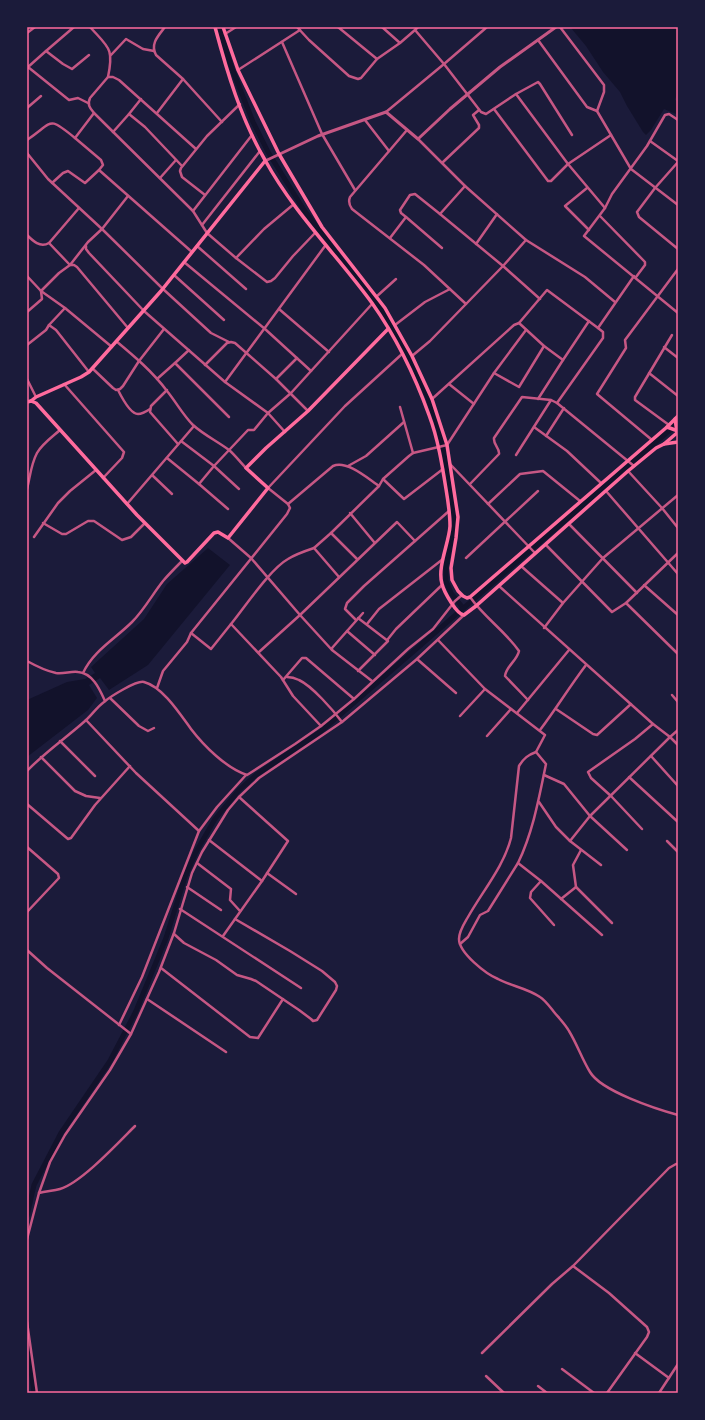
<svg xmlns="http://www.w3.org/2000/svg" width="705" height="1420" font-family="'Golos Text',sans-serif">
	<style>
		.water { fill: #12122b }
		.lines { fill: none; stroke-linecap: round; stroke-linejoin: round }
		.canal { stroke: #12122b; stroke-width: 5 }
		.minor { stroke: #c65784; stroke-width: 2.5 }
		.tertiary { stroke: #c65784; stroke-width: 3 }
		.secondary { stroke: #ff6b9d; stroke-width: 3.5 }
		.primary { stroke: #ff6b9d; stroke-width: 3.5 }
		.neatline { fill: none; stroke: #ff6b9d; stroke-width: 1.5 }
	</style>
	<rect width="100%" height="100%" fill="#1b1b3a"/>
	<g class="water">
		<polygon points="573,27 678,27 678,90 675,100 678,101 676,114 664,109 651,130 646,135 643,132 627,106 620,92 603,72 586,46 571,28"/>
		<polygon points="208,548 230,565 148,665 109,690 100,678 89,685 97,698 88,710 27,757 27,700 67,682 85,679 95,673 91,667 144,619 167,584"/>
	</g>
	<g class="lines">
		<g class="canal">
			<polyline points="219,27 231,66 253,122 268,152 304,210 340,258 376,302 406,352 428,398 439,430 443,449 455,521 446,566 446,581 451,593 463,608"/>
			<polyline points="27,1216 34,1185 61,1133 110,1061 136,1011 166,938 185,877 196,852 215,819 239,790 256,775 320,732 678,423"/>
			<polyline points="27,1340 34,1393"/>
		</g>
		<g class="minor">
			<path d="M90 27C109 48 114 48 108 77"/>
			<polyline points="297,27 309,40 349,76 358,79 361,78 377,59 400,43 415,30"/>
			<polyline points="338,27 377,59"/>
			<polyline points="382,27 400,43"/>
			<polyline points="487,27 444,64 481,112 486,114 516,94 538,82 540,84 572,135"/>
			<polyline points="560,27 604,85 604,92 597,111"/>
			<polyline points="27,33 35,27"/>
			<polyline points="225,34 236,27"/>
			<polyline points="538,40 587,107 597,111 631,169 678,205"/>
			<polyline points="282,42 322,134 355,190"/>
			<polyline points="46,51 74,27"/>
			<polyline points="111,55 126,39 143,49 154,51"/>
			<polyline points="28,67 46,51 63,64 72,69 89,55"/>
			<polyline points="27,69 28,67 69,100 78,98 88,103"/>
			<polyline points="238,70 300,30"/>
			<polyline points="183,79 222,122"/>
			<polyline points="516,94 568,164 605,208"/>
			<polyline points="27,108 41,96"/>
			<polyline points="494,109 548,181 551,181 568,164 611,135"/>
			<polyline points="386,112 444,64 415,30 418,27"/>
			<path d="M94 113C90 108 87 105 90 98L108 77H113L119 80 196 149"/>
			<path d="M157 113 183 79 156 55C150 44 158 36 165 27"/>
			<polyline points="129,114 141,99"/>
			<polyline points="365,120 389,151"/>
			<polyline points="678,120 669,114 665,115 647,146 612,194 605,208 584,236 678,313"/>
			<path d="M407 130 350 197C348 202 349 205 352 209L424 265 466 304 503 266 440 214 465 186 418 139"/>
			<polyline points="113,132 129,114 145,127 182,166"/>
			<polyline points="75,138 101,160 103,165 99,170 192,252"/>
			<path d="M27 140C54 122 47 115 75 138L94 113 193 211 252 135"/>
			<polyline points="650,141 678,161"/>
			<polyline points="27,153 48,179 102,229 163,289 211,333 229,342"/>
			<polyline points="678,162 655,188 637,212 639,217 678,249"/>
			<polyline points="442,163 479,128 479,125 473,115 479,110"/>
			<polyline points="160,178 176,160"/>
			<polyline points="52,183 63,173 68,171 85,183 99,170"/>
			<polyline points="465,186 526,240 585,277 615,302"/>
			<polyline points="587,188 565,206 589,230"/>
			<polyline points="205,195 182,177 180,171 181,168 207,136 240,104"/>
			<polyline points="193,211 207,233 236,258 267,282 271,281 275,278 293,256 315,233"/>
			<polyline points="600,216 645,262 645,265 636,277"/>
			<polyline points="406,217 442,248"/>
			<polyline points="202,225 260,151"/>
			<path d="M27 235C33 241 40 248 49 243L79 208"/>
			<polyline points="390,238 406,217 401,213 400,210 410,195 415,194 440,214"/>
			<polyline points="526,240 503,266 540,299"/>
			<polyline points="49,243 70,265 74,265 77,267 128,328"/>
			<polyline points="476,244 497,214"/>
			<polyline points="86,246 86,249 89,253 144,311 225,382 268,413 285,432"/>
			<polyline points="197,246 246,289"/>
			<polyline points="236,258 264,229 294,204"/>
			<polyline points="184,262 265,329 311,371"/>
			<polyline points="174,275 224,320"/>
			<polyline points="27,276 41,291 42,299 27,312"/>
			<polyline points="376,297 396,279"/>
			<polyline points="65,308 112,347"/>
			<polyline points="279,309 329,352"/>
			<polyline points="519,323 547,290 598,328 634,276"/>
			<polyline points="49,325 65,308 41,291 59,273 70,265 88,242 102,229 128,196"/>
			<polyline points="395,325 425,302 450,289"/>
			<path d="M116 341C134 356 153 372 167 391 176 402 183 415 193 425 204 435 217 441 229 450 235 455 240 462 246 468"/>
			<polyline points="27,345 46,330 49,325 56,330 89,372"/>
			<polyline points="664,347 678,358"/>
			<polyline points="189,350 175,363 229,417"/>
			<polyline points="412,356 430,341 466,304"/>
			<polyline points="205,365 227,343 231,342 235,343 276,379 308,411"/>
			<polyline points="92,368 113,388 116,390 120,389 123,386 139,361 164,329"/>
			<polyline points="494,373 526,330"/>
			<polyline points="649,373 678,396"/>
			<polyline points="27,379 36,397"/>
			<polyline points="157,379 175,363"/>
			<polyline points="276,379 297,358"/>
			<polyline points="225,382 325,246"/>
			<polyline points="64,384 124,452 122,458 103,478"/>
			<polyline points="449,384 474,404"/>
			<path d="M118 390C121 396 130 414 138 414 142 414 147 411 150 409"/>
			<polyline points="167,390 151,406 150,412 178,444"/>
			<polyline points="432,399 514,325 519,323 544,346 563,360 589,321"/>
			<polyline points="538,399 563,360"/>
			<polyline points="557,403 603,338 603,332 598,328"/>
			<polyline points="400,407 413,453"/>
			<polyline points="669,425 635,400 635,397 672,335"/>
			<polyline points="534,427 567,451 601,483"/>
			<polyline points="546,436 564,408"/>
			<polyline points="652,440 597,394 626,348 625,340 678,269"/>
			<polyline points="181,441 214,466 239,489"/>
			<polyline points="516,455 551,400"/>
			<polyline points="167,458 199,484 228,509"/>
			<polyline points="450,464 535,553"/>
			<polyline points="348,466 366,456 404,422"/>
			<polyline points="628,471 662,508 678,528"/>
			<polyline points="152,475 172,494"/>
			<polyline points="383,479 404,499 443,469"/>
			<polyline points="199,484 214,466 248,430 254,430 268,413 291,393 372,304"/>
			<path d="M470 484 499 454C500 448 493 445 494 438L522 397 551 400 557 403 634 466"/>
			<path d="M27 489C30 477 31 464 37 453 42 444 52 437 60 430"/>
			<polyline points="606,491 678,574"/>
			<polyline points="127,504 194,426"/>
			<path d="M288 504 333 466C347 460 367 478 379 486"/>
			<polyline points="488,504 520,474 543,471 580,501"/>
			<polyline points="350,513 374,542"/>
			<polyline points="43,523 62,534 66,534 88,521 94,521 122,540 131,537 145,523"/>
			<polyline points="569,524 637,593"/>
			<polyline points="331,533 357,559"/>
			<polyline points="34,537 58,503 70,491 96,470"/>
			<polyline points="228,538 251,558 300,615 332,650"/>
			<polyline points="546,545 612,612 626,603 678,553"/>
			<polyline points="314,548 331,533 379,486 383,479 409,456 413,453 447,445 494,373 519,387 544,346"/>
			<polyline points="466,558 538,491"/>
			<polyline points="521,566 563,603"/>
			<polyline points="644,585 678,615"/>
			<polyline points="499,586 653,724 670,737 678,745"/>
			<path d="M470 597C484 617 505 631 519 651 517 661 506 666 505 676L528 700"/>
			<polyline points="626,603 678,654"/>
			<polyline points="363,613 332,648 332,650 372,681"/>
			<polyline points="356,620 345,609 347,603 364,586 449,511"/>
			<path d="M231 624C245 607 270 569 288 559 296 554 305 551 314 548L339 577"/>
			<polyline points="367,624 379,609 443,559"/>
			<polyline points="544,628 563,603 603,558 678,495"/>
			<polyline points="347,631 375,655"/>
			<polyline points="191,633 211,649 231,624 281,677 293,696 321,726"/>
			<polyline points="388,639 396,629 442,585"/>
			<path d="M438 640 485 689 545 735 536 752 546 764C539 798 533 832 518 863L541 881 602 935"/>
			<polyline points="259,652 300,615 397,522 415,541"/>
			<polyline points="417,659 456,693"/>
			<path d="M27 661C36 666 46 671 56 673 64 674 71 671 78 672 93 673 100 690 105 701"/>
			<polyline points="358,671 388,641 358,618"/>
			<path d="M83 673C93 651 115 639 132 622 144 610 152 595 163 581 169 574 176 567 182 561"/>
			<path d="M287 677C291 677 295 678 299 680 312 686 333 710 342 722"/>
			<polyline points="283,680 302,658 306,658 354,699"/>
			<polyline points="157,688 163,671 187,642 191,633 287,514 290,508 288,504 268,488 345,406 402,354"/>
			<polyline points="672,695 678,702"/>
			<polyline points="110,698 139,726 148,731 154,728"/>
			<polyline points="556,709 593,734 597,735 631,704"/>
			<polyline points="517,713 569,650"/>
			<polyline points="460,716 485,689"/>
			<polyline points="86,720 136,773 199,831"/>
			<path d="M540 730C556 709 570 686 586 665"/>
			<polyline points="487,736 511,709"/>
			<polyline points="60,741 95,776"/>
			<path d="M536 752C528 755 524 758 519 766L511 838C504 866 482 892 468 917 464 924 459 931 459 939 459 953 486 974 498 979 511 986 527 988 540 997 545 1000 550 1007 554 1012 559 1018 565 1024 569 1031 577 1044 582 1059 590 1072 601 1091 656 1109 678 1115"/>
			<polyline points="651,756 678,786"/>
			<polyline points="41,757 75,791 86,796 100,798"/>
			<path d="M27 771C45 752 66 738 85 721 92 715 97 707 104 702 111 696 137 680 144 682 163 687 180 714 191 729 204 746 226 768 247 775L295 744 321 726 354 699 408 649 433 629 455 601 462 595"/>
			<polyline points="544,775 564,784 590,816 627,850"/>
			<polyline points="629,777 678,822"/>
			<polyline points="539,802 556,827 570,841"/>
			<polyline points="27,804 68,839 71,838 95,805 130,766"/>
			<polyline points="642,829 611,796 591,778 588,772 635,739 653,724"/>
			<polyline points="209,840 262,881"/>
			<polyline points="667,841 678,852"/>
			<polyline points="27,847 58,874 59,878 27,912"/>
			<polyline points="197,863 231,889 230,900 240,911"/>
			<polyline points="601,865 570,841 590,816 670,737 678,730"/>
			<polyline points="267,873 296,894"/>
			<polyline points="541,881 531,892 530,898 554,925"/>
			<polyline points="187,887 221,910"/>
			<polyline points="576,887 573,865 581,850"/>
			<polyline points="561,899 576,887 612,923"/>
			<polyline points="180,909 301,988"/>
			<polyline points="174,934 184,943 216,960 237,975 251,979 256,981 299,1010 311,1019 313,1021 317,1020 336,990 337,986 335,982 322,971 290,951 235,919"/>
			<polyline points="223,936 262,881 288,841 239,797"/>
			<polyline points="460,944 468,937 480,915 488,911 518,863"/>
			<polyline points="27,950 47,968 131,1034 159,972 174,933 192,873 202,852 228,810 239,797 259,778 342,722 417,659 464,615"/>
			<polyline points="161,968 250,1037 258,1038 283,999"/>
			<polyline points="147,999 226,1052"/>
			<polyline points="119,1025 142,977 199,831 217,807 246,775"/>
			<path d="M39 1193C46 1191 53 1191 60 1189 81 1183 119 1142 135 1126"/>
			<polyline points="27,1239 39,1193 50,1162 65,1135 110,1070 131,1034"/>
			<polyline points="573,1266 609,1293 647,1327 649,1332 647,1337 607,1393"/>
			<polyline points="27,1322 37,1393"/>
			<polyline points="482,1353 552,1284 573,1266 669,1168 676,1164 678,1164"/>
			<polyline points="635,1353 669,1378"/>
			<polyline points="562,1369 594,1393"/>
			<polyline points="486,1376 504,1393"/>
			<polyline points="538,1386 547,1393"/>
			<polyline points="659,1393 678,1364"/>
		</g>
		<polyline class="tertiary" points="265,161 318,136 386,112 418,139 450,109 500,67 556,27"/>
		<g class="secondary">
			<polyline points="31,401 36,397 81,377 89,372 161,291 265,161"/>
			<polyline points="27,402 31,401 36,403 137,515 185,563 187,562 214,533 218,532 228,538 268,488 246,468 266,448 308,411 388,329"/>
			<polyline points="675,419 677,432"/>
			<polyline points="667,427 678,416"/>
			<polyline points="664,444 678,432"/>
		</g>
		<g class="primary">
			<path d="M215 27C227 72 241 119 265 160 294 213 337 255 372 303 396 337 415 376 429 415 438 439 442 464 446 489 448 501 450 514 450 526 449 543 437 567 442 584 444 592 457 615 464 615L476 606 628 471 656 448 664 444 678 442"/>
			<polyline points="223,27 238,70 279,154 322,227 385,308 412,356 432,399 447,445 458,517 456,538 451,568 452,580 458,591 463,596 467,598 470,597 667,427 678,431"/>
		</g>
	</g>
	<rect width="705" height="1420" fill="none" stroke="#1b1b3a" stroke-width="56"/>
	<rect x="28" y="28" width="649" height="1364" class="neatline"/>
</svg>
